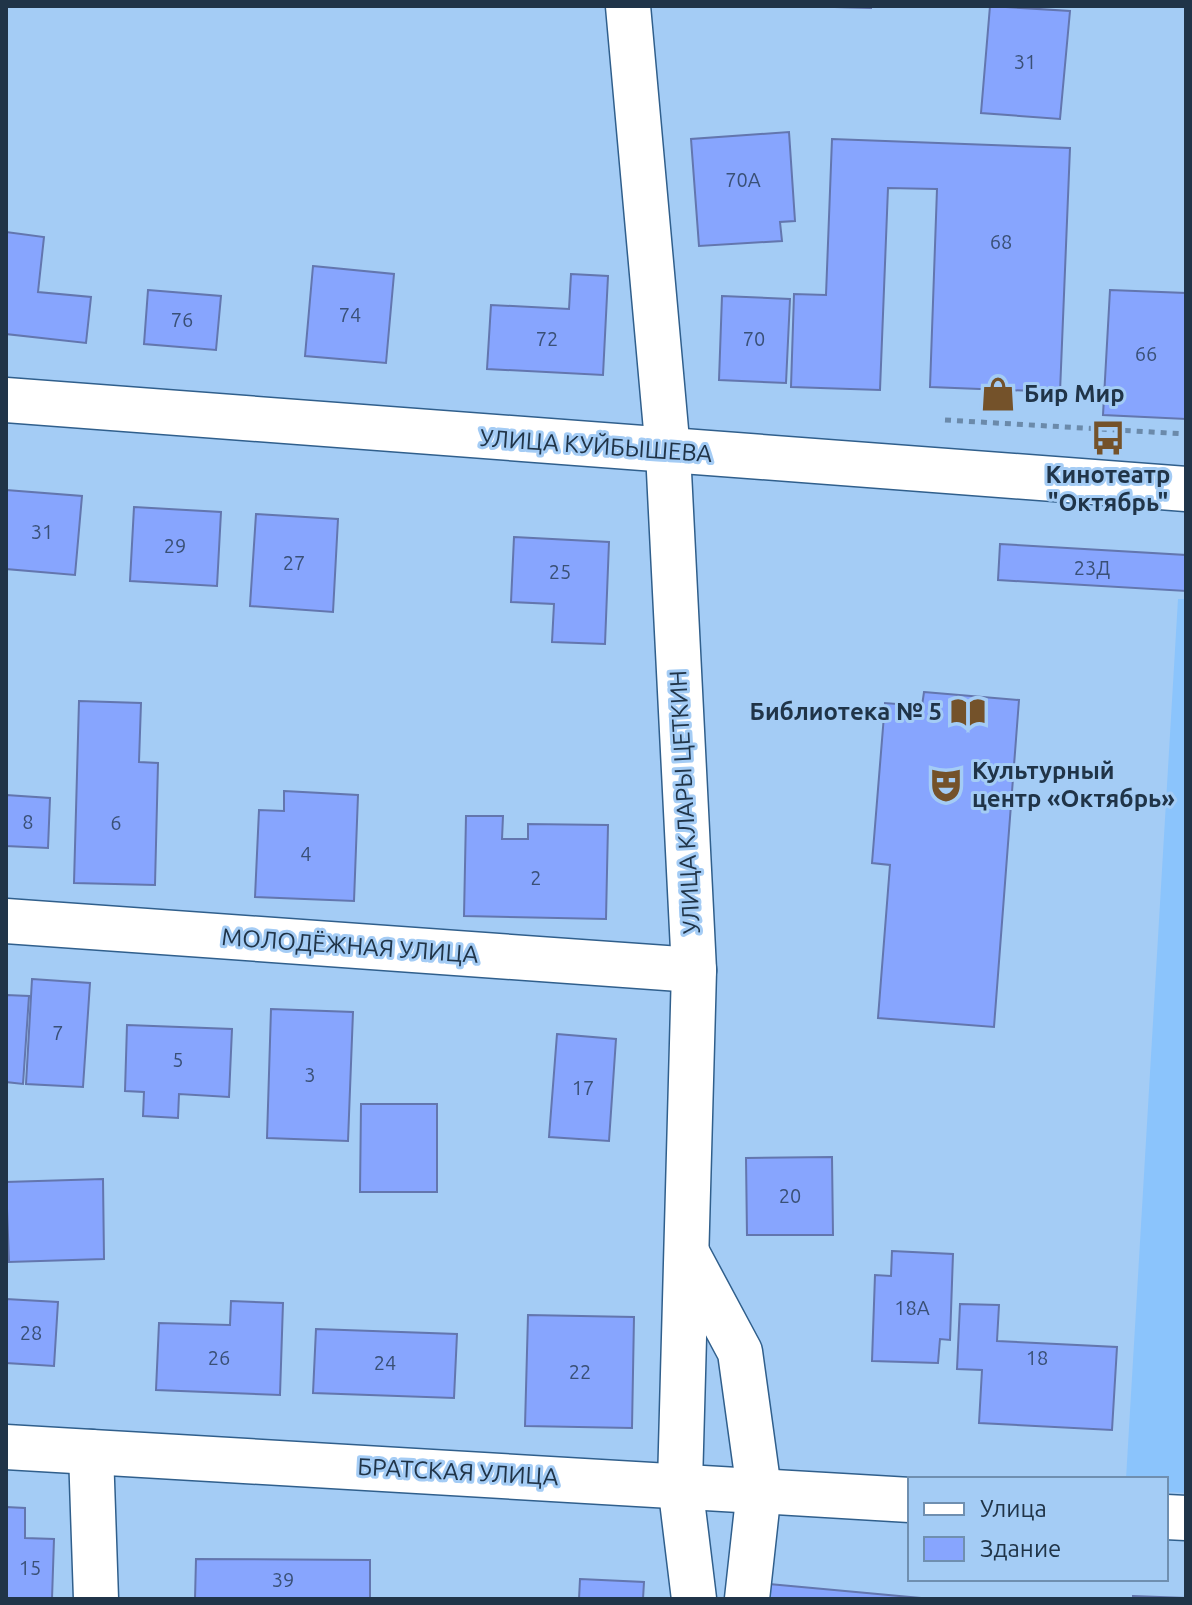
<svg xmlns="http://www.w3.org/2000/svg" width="1192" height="1605" font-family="Ubuntu,sans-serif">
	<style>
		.built { fill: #8bc4fc }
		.building { fill: #87a5fe; stroke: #6376ae; stroke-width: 2 }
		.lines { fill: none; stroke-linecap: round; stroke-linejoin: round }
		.street-casing { stroke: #305f8c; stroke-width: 47 }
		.secondary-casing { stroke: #305f8c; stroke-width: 47 }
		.path { stroke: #6b8aaa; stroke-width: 5; stroke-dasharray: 6 6; stroke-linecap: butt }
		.street { stroke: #fff; stroke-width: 44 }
		.secondary { stroke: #fff; stroke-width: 44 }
		.labels { text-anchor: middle; stroke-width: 6; stroke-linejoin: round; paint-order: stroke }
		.number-label { font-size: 20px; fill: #3a5076 }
		.poi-label { font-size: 24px; font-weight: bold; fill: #203448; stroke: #a4ccf5; text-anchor: start }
		.street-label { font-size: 24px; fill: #203448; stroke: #a4ccf5 }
	</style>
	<rect width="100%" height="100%" fill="#a4ccf5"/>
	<polygon class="built" points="1178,599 1186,599 1186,1493 1166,1492 1166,1479 1126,1479"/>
	<g class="building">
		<polygon points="797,6 871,6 871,8"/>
		<polygon points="990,6 1070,11 1060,119 981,113"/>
		<polygon points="789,132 795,221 780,222 782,241 699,246 691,139"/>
		<polygon points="832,139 1070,148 1060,392 930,387 937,189 888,188 880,390 791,387 794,294 826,295"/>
		<polygon points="6,232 44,237 38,292 91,297 86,343 6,334"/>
		<polygon points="313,266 394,274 386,363 305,356"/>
		<polygon points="571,274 608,276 603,375 487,369 491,305 569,309"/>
		<polygon points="148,290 221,296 216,350 144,344"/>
		<polygon points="1110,290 1186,293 1186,419 1103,415"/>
		<polygon points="722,296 790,299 786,383 719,380"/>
		<polygon points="6,490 82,496 75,575 6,569"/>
		<polygon points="134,507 221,512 217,586 130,581"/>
		<polygon points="256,514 338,519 333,612 250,606"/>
		<polygon points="514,537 609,542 605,644 552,642 554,604 511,602"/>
		<polygon points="1000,544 1186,555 1186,591 998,580"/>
		<polygon points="924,692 1019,700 994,1027 878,1018 890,865 872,863 885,703 922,706"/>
		<polygon points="79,701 141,703 139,762 158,763 155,885 74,883"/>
		<polygon points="284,791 358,795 354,901 255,897 259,810 284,811"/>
		<polygon points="6,795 50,798 48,848 6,846"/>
		<polygon points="466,816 503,816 502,839 528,839 528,824 608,825 606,919 464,916"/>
		<polygon points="32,979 90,983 83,1087 26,1084"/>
		<polygon points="6,995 29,996 23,1084 6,1082"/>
		<polygon points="271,1009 353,1012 348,1141 267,1138"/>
		<polygon points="127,1025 232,1029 229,1097 179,1094 178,1118 143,1116 144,1092 125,1091"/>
		<polygon points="557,1034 616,1039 609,1141 549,1137"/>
		<polygon points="361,1104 437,1104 437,1192 360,1192"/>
		<polygon points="832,1157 833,1235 747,1235 746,1158"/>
		<polygon points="103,1179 104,1259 9,1262 6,1182"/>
		<polygon points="892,1251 953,1254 950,1340 940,1339 938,1363 872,1361 875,1275 891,1276"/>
		<polygon points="6,1299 58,1302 54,1366 6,1363"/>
		<polygon points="231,1301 283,1303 280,1395 156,1390 159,1323 230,1325"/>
		<polygon points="960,1304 999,1305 997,1341 1117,1347 1112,1430 979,1423 982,1370 957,1369"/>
		<polygon points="528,1315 634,1317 632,1428 525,1426"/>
		<polygon points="316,1329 457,1334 454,1398 313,1393"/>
		<polygon points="6,1507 25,1508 25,1538 54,1539 52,1599 6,1598"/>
		<polygon points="196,1559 370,1560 370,1599 195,1599"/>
		<polygon points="580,1579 644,1582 643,1599 579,1599"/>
		<polygon points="769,1584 932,1599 767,1599"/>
		<polygon points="1133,1596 1186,1598 1186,1599 1133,1599"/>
	</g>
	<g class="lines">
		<g class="street-casing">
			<g id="street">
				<polyline points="628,6 668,452 694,970 680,1484 694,1599"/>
				<polyline points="6,921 694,970"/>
				<polyline points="687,1253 740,1352 759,1490 747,1599"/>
				<polyline points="6,1447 910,1500"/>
				<polyline points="91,1452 96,1599"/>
				<polyline points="1166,1517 1186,1518"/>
			</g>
		</g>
		<g class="secondary-casing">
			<polyline id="secondary" points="6,400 1186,489"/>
		</g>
		<polyline class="path" points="945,420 1186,434"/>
		<use href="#street" class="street"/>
		<use href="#secondary" class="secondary"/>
	</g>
	<defs>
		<g id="shop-bare" transform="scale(2.76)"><path d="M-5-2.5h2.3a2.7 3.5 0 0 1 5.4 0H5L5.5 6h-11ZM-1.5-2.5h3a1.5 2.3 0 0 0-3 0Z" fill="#74522a" stroke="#a4ccf5" stroke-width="2.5" paint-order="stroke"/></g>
		<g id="bus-bare" transform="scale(2.76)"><path d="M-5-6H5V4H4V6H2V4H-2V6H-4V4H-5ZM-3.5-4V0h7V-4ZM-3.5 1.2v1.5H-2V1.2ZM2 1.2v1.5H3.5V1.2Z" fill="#74522a" stroke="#a4ccf5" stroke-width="2.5" paint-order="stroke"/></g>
		<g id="library-bare" transform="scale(2.76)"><path d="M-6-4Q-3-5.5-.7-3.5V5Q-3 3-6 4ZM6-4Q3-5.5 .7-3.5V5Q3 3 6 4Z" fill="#74522a" stroke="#a4ccf5" stroke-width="2.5" paint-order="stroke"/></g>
		<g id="theatre-bare" transform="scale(2.76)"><path d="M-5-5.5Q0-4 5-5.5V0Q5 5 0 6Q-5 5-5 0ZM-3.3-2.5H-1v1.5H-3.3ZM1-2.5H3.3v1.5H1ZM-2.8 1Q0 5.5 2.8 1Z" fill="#74522a" stroke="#a4ccf5" stroke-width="2.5" paint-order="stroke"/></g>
	</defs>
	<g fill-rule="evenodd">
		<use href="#shop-bare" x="998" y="394"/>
		<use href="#bus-bare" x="1108" y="438"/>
		<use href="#library-bare" x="968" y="712"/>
		<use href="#theatre-bare" x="946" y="785"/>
	</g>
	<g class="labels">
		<g class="number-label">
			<text x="1025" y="69">31</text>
			<text x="743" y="187">70А</text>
			<text x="1001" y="249">68</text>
			<text x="350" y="322">74</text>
			<text x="182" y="327">76</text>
			<text x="547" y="346">72</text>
			<text x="754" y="346">70</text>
			<text x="1146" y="361">66</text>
			<text x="42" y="539">31</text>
			<text x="175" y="553">29</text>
			<text x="294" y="570">27</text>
			<text x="1092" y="575">23Д</text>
			<text x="560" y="579">25</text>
			<text x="28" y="829">8</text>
			<text x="116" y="830">6</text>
			<text x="306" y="861">4</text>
			<text x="536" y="885">2</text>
			<text x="58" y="1040">7</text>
			<text x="178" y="1067">5</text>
			<text x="310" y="1082">3</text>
			<text x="583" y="1095">17</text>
			<text x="790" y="1203">20</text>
			<text x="912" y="1315">18А</text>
			<text x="31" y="1340">28</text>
			<text x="219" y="1365">26</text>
			<text x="1037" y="1365">18</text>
			<text x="385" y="1370">24</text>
			<text x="580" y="1379">22</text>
			<text x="30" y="1575">15</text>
			<text x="283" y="1587">39</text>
		</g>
		<g class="poi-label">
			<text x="1024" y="402">Бир Мир</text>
			<text x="1108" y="483" text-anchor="middle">Кинотеатр<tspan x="1108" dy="28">"Октябрь"</tspan></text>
			<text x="942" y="720" text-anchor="end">Библиотека № 5</text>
			<text x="972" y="779">Культурный<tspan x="972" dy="28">центр «Октябрь»</tspan></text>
		</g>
		<g class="street-label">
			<text transform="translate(596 446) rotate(4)" y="8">УЛИЦА КУЙБЫШЕВА</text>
			<text transform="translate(685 802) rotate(-93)" y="8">УЛИЦА КЛАРЫ ЦЕТКИН</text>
			<text transform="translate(350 946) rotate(4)" y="8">МОЛОДЁЖНАЯ УЛИЦА</text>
			<text transform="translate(458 1472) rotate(3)" y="8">БРАТСКАЯ УЛИЦА</text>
		</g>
	</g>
	<rect width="1192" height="1605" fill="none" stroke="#203448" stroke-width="16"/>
	<rect x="908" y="1477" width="260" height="104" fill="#a4ccf5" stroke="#6f8fb0" stroke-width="2"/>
	<rect x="924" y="1503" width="40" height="12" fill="#ffffff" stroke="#6f8fb0" stroke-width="2"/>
	<text x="980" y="1517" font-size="24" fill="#203448">Улица</text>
	<rect x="924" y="1537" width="40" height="24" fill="#87a5fe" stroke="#6f8fb0" stroke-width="2"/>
	<text x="980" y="1557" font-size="24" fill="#203448">Здание</text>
</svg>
